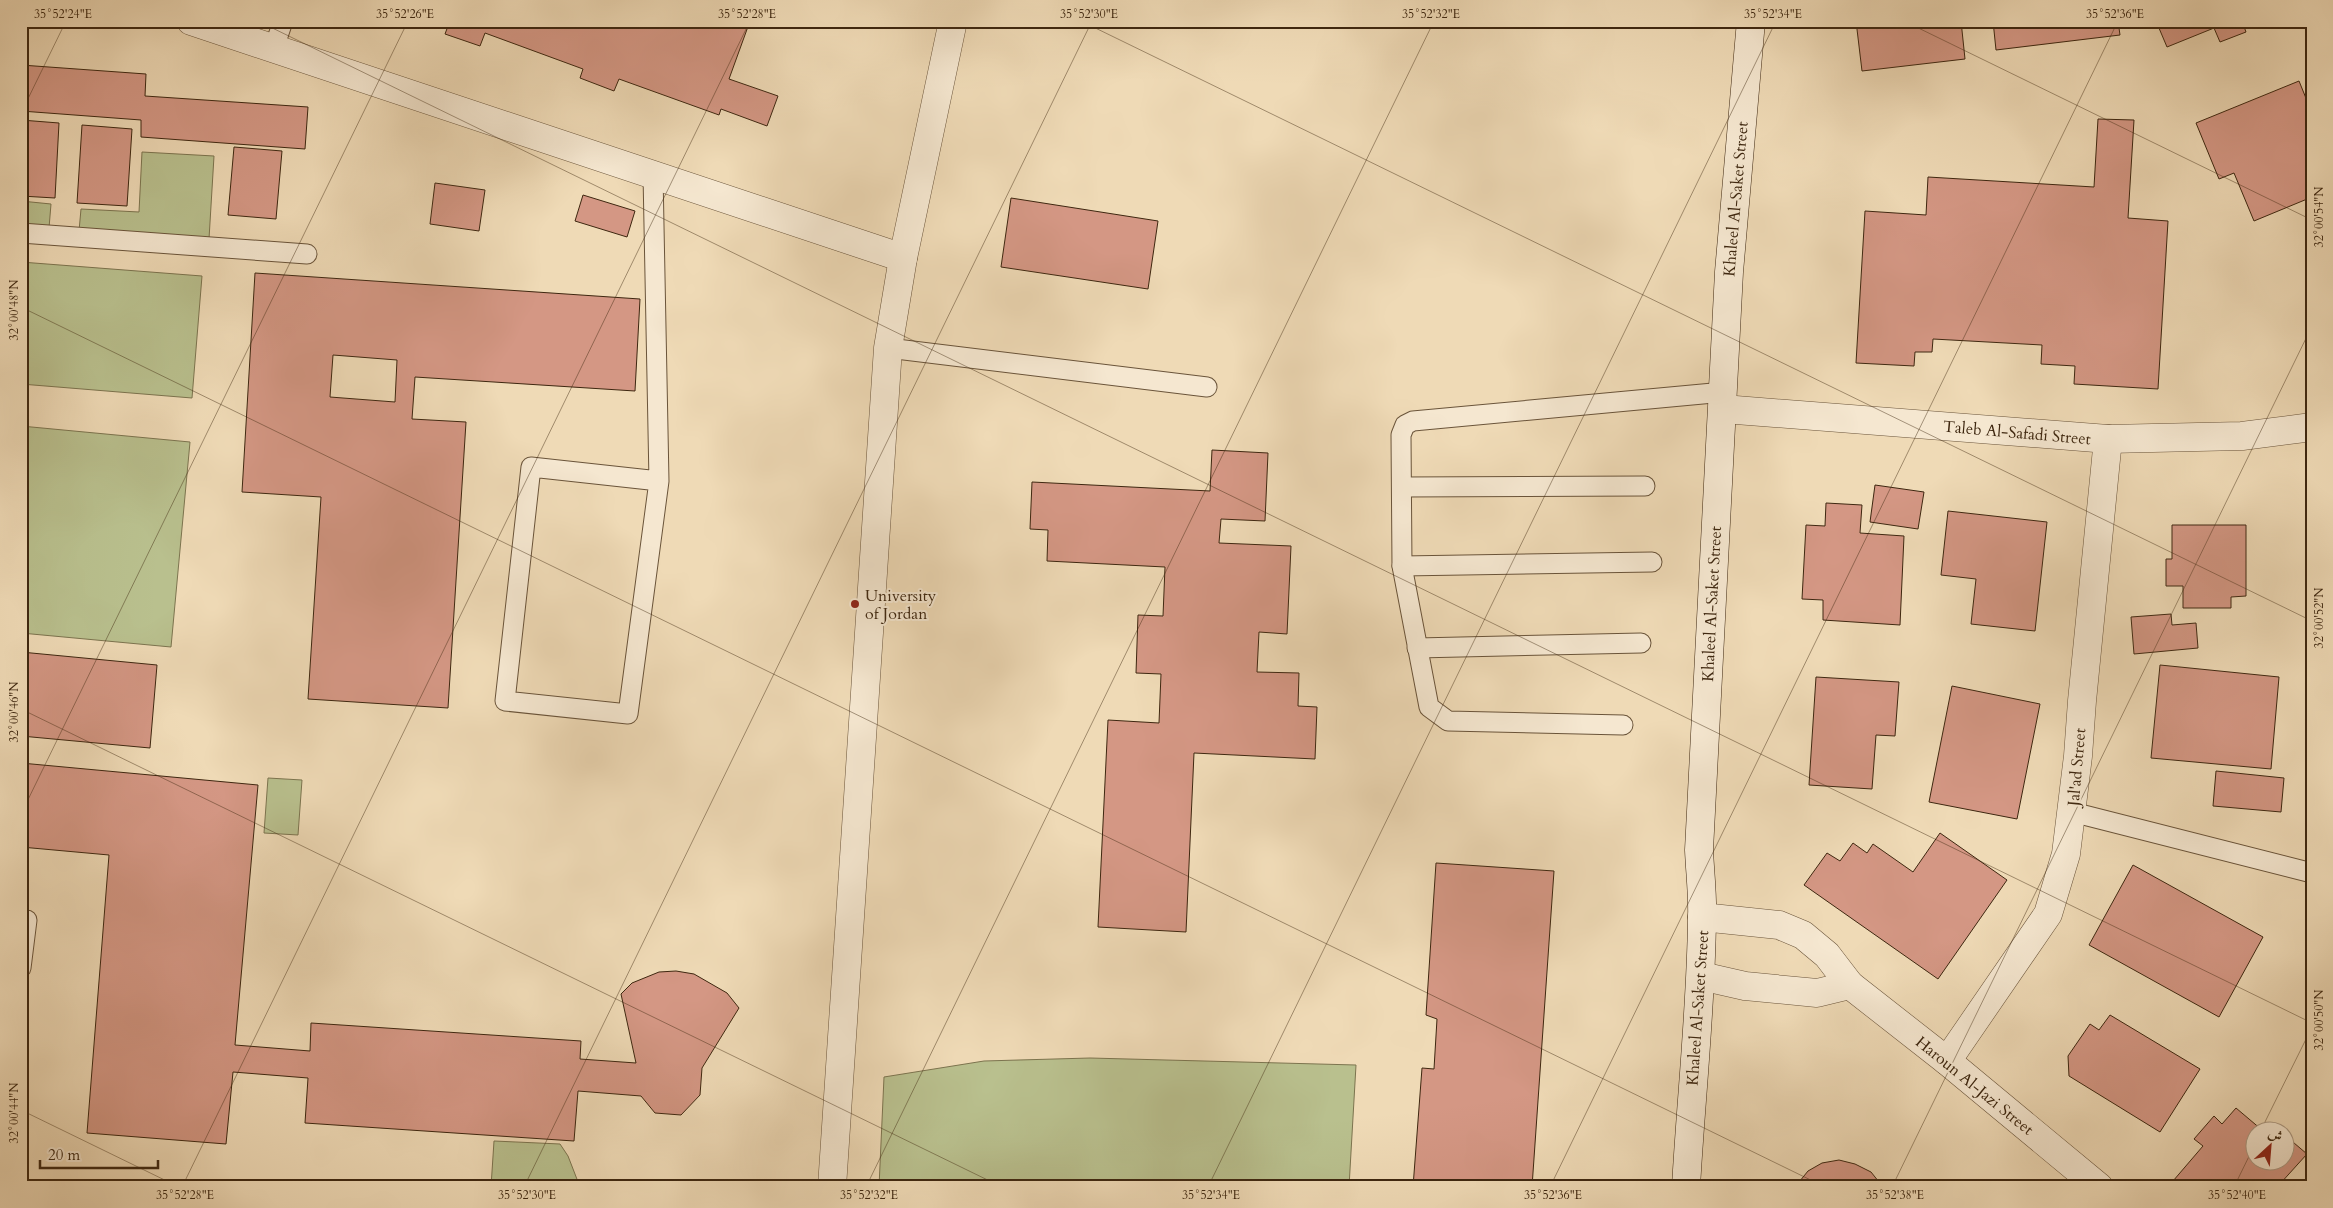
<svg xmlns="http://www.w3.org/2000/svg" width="2333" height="1208" font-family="Cardo,Amiri,serif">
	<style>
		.green { fill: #b9c08e; stroke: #7c744f }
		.building { fill: #d49784; stroke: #3e2710; fill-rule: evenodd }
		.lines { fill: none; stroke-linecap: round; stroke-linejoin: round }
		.lane-casing { stroke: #6a543a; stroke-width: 21 }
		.street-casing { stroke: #6a543a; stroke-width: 29 }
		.secondary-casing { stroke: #3e2710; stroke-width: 29 }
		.lane { stroke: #f5e7d0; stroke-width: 19 }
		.street { stroke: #f5e7d0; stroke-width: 28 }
		.secondary { stroke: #f5e7d0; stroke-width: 28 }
		.ticks { fill: none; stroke: #3e2710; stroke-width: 1; stroke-opacity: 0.45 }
		.poi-dot { fill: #8f2418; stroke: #f5e7d0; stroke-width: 2 }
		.labels { text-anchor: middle; stroke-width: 4; stroke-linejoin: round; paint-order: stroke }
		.street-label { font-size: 16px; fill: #3e2710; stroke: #f5e7d0 }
		.poi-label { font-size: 16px; fill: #3e2710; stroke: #f5e7d0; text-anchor: start }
		.neatline { fill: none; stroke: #3e2710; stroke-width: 2 }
		.ticks-label { font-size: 12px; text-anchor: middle; fill: #3e2710 }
	</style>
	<rect width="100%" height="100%" fill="#efdab6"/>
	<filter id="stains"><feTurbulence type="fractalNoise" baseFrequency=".004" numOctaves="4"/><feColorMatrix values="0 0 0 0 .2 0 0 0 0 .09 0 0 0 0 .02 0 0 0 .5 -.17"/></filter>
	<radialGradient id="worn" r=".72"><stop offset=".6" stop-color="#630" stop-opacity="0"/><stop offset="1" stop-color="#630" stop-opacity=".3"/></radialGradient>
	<g class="green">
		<polygon points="142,152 214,156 209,239 79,231 81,209 139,212"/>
		<polygon points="21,201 51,204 49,228 21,225"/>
		<polygon points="21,262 202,276 192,398 21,384"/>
		<polygon points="21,426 190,442 171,647 21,633"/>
		<polygon points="268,778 302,780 298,835 264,833"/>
		<polygon points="1090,1058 1356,1065 1349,1187 879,1187 884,1077 984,1061"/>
		<polygon points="494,1141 560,1144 568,1156 580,1187 491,1187"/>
	</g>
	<g class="building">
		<polygon points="434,21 750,21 729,79 778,96 767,126 721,109 719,115 619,79 614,91 580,78 583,69 485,33 480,46 445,34 448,26"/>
		<polygon points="1856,21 1961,21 1965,59 1862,71"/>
		<polygon points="1993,21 2118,21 2120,35 1996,50"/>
		<polygon points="2156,21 2242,21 2246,32 2220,42 2214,28 2167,47"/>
		<polygon points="21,65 146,74 145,96 308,107 305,149 141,137 141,120 21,111"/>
		<polygon points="2299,81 2312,113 2312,197 2254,221 2234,173 2219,179 2196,123"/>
		<polygon points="2098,119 2134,120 2128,218 2168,221 2158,389 2074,384 2075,366 2041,364 2042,345 1933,339 1932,352 1915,352 1914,366 1856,363 1865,211 1926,215 1928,177 2094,187"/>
		<polygon points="21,120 59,123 55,198 21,196"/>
		<polygon points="82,125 132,129 127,206 77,203"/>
		<polygon points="234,147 282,151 276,219 228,215"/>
		<polygon points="435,183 485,190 479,231 430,224"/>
		<polygon points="583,195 635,211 627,237 575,221"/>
		<polygon points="1011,198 1158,221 1148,289 1001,267"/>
		<path d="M255 273 640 299 635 391 415 377 412 419 466 422 448 708 308 699 321 497 242 492ZM333 355 397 360 395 402 330 397Z"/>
		<polygon points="1212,450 1268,453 1265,521 1221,519 1219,543 1291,546 1287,634 1259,632 1257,672 1299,673 1298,706 1317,707 1315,759 1194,753 1186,932 1098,927 1108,720 1159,723 1161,674 1136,673 1138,615 1163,616 1165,567 1047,561 1048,530 1030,529 1032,482 1210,491"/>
		<polygon points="1875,485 1924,492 1918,529 1870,522"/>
		<polygon points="1826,503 1862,505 1860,533 1904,536 1900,625 1823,620 1823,600 1802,599 1806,525 1825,526"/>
		<polygon points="1948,511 2047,522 2035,631 1971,624 1976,579 1941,575"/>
		<polygon points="2172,525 2246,525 2246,596 2231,597 2231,608 2183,608 2183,586 2166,586 2166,559 2172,559"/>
		<polygon points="2171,614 2172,625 2196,623 2198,648 2134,654 2131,617"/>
		<polygon points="21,652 157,665 150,748 21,736"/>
		<polygon points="2160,665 2279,677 2271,769 2151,758"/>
		<polygon points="1816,677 1899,682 1895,736 1876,735 1872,789 1809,785"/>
		<polygon points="1952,686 2040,704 2017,819 1929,802"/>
		<polygon points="21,763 258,785 235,1045 310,1051 311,1023 581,1041 580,1059 636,1063 621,994 632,983 659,972 676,971 694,974 727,993 739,1008 702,1068 700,1095 681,1115 655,1113 641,1096 578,1091 574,1141 305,1123 308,1078 233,1072 226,1144 87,1133 109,855 21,847"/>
		<polygon points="2216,771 2284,778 2281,812 2213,806"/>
		<polygon points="1940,833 2007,880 1938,979 1804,885 1827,853 1840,861 1853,843 1867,853 1873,844 1913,872"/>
		<polygon points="1436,863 1554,871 1532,1187 1413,1187 1422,1068 1434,1069 1437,1019 1426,1015"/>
		<polygon points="2133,865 2263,937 2219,1017 2089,945"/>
		<polygon points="2110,1015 2200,1069 2160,1132 2069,1076 2068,1056 2090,1024 2099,1030"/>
		<polygon points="2236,1108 2262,1130 2256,1130 2256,1160 2286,1160 2287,1137 2307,1154 2279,1185 2275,1182 2271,1187 2180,1187 2173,1181 2203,1146 2194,1139 2214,1116 2222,1124"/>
		<polygon points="1839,1160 1855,1164 1871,1172 1883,1187 1795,1187 1808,1171 1822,1163"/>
	</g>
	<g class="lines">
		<g class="lane-casing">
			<g id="lane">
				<polyline points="274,48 283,21"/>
				<polyline points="653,174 659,481 628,714 505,701 531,467 659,481"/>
				<polyline points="21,233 307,254"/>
				<polyline points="888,348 1207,387"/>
				<polyline points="1402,487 1645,486"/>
				<polyline points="1402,566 1652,562"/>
				<polyline points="1417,648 1641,643"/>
				<polyline points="1623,725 1448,721 1429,707 1402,566 1401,435 1405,425 1413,421 1724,392"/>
				<polyline points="2072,812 2312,873"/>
				<polyline points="21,920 27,920 21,968"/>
			</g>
		</g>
		<g class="street-casing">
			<g id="street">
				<polyline points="191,21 903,258"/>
				<polyline points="1723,409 2108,439 2242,436 2312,427"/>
				<polyline points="1702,917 1779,925 1803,935 1827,955 1850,985 1947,1061 2099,1187"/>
				<polyline points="1701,976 1745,986 1817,993 1850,985"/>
				<polyline points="1947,1061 2048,914 2066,854 2078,756 2082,701 2108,439"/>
				<polyline points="832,1187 888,348 903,258 953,21"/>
			</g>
		</g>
		<g class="secondary-casing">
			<path id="secondary" d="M1686 1187C1691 1098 1701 1009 1702 919 1703 896 1700 873 1699 850L1729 272 1751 21"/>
		</g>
		<use href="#lane" class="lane"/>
		<use href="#street" class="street"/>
		<use href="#secondary" class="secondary"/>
	</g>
	<path class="ticks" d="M258 21 2312 1023M1081 21 2312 621M1904 21 2312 220M21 113 66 21M21 307 1825 1187M21 709 1002 1187M21 814 408 21M21 1110 179 1187M2261 1130 2312 1027M182 1187 750 21M524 1187 1092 21M866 1187 1434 21M1208 1187 1776 21M1550 1187 2118 21M1892 1187 2312 326M2234 1187 2256 1142"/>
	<circle class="poi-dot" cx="855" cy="604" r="5"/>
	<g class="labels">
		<g class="street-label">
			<text transform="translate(1735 199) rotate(-85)" y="6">Khaleel Al-Saket Street</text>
			<text transform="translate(2017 432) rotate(5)" y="6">Taleb Al-Safadi Street</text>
			<text transform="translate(1711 604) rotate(-87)" y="6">Khaleel Al-Saket Street</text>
			<text transform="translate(2076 767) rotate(-85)" y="6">Jal'ad Street</text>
			<text transform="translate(1697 1008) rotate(-86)" y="6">Khaleel Al-Saket Street</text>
			<text transform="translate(1975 1085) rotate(39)" y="6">Haroun Al-Jazi Street</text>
		</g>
		<g class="poi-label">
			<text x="865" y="601">University<tspan x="865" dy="18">of Jordan</tspan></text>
		</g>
	</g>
	<rect width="2333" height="1208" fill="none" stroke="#efdab6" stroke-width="55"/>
	<g transform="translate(2270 1146) rotate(26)"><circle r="24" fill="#f5e7d0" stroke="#ac9a83"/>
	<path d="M0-4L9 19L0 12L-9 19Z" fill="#8f2418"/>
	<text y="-8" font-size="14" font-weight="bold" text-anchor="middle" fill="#3e2710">ش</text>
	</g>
	<path d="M40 1160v8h118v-8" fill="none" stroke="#3e2710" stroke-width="2.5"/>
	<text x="48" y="1160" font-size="15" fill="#3e2710" stroke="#f5e7d0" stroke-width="4" paint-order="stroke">20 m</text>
	<rect x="28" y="28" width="2278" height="1152" class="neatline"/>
	<g class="ticks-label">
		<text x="63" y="18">35°52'24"E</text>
		<text x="405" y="18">35°52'26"E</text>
		<text x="747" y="18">35°52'28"E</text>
		<text x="1089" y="18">35°52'30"E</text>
		<text x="1431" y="18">35°52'32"E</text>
		<text x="1773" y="18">35°52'34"E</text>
		<text x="2115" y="18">35°52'36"E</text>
		<text transform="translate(2319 217) rotate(-90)" y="4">32°00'54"N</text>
		<text transform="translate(14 310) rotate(-90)" y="4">32°00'48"N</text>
		<text transform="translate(2319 618) rotate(-90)" y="4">32°00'52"N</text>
		<text transform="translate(14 712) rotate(-90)" y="4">32°00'46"N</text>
		<text transform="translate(2319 1020) rotate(-90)" y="4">32°00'50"N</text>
		<text transform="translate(14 1113) rotate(-90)" y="4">32°00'44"N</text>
		<text x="185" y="1199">35°52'28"E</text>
		<text x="527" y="1199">35°52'30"E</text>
		<text x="869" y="1199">35°52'32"E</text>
		<text x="1211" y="1199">35°52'34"E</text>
		<text x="1553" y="1199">35°52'36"E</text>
		<text x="1895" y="1199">35°52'38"E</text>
		<text x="2237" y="1199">35°52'40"E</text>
	</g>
	<rect width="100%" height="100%" filter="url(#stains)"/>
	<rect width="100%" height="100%" fill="url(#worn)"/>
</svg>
